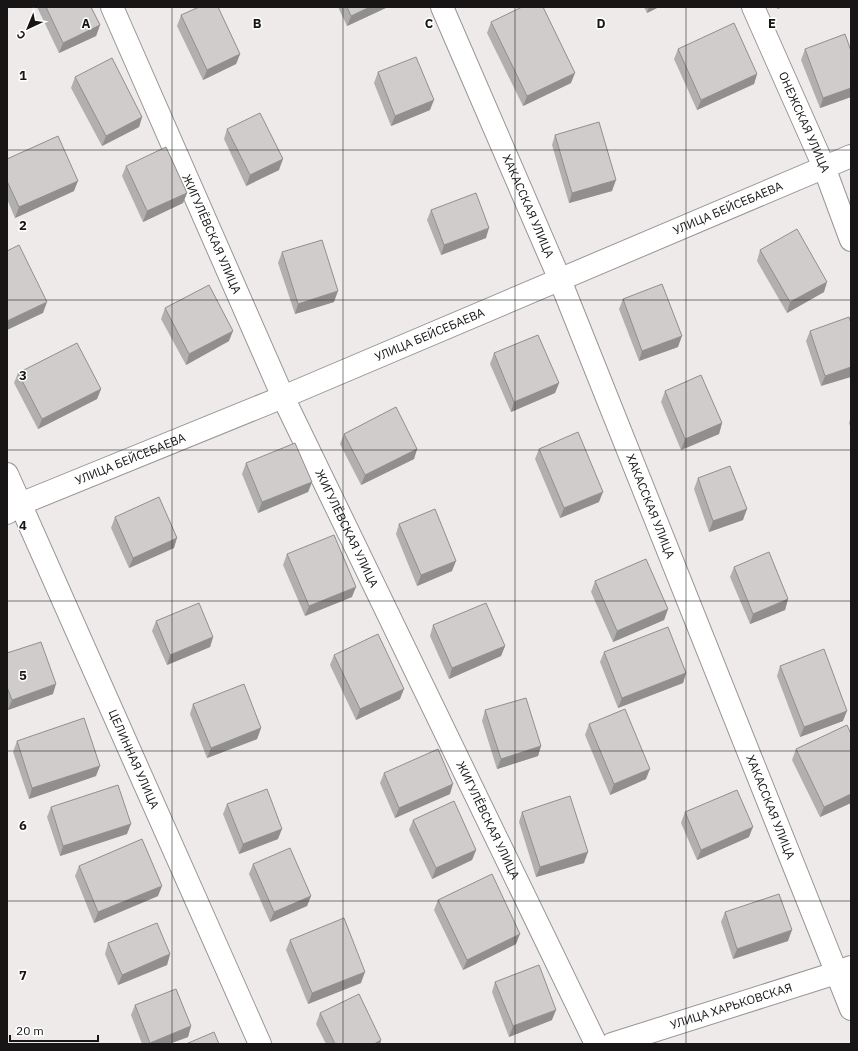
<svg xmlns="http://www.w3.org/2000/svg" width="858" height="1051" font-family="'IBM Plex Sans',sans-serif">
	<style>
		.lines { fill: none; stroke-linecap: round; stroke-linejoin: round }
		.minor-casing { stroke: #999594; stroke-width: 24 }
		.tertiary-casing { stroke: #999594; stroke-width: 24 }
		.minor { stroke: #fff; stroke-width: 22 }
		.tertiary { stroke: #fff; stroke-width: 22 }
		.wall { fill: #b2afaf }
		.shaded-wall { fill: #918f8e }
		.building { fill: #cfcccb; stroke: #918f8e }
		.grid { fill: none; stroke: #171515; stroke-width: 1; stroke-opacity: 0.55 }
		.labels { text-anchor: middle; stroke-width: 3; stroke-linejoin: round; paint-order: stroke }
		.street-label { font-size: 12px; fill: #171515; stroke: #fff }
		.grid-label { font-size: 13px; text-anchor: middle; font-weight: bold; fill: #171515; stroke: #fff; stroke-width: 3; stroke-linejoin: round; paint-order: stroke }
	</style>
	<rect width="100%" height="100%" fill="#eeeae9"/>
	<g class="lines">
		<g class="minor-casing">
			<g id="minor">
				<path id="s1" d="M112 7 283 397 596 1044"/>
				<path id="s2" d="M442 7 560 280 851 1009"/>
				<path id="s3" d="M753 7 824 167 851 240"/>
				<path id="s4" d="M7 474 260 1044"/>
				<path id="s5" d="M612 1044 836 973 851 967"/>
			</g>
		</g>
		<g class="tertiary-casing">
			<g id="tertiary">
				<path id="s6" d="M7 513 20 504 283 397 851 156"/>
			</g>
		</g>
		<use href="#minor" class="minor"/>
		<use href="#tertiary" class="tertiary"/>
	</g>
	<g class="wall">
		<polygon points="37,7 91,7 100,25 96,36 59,53"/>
		<polygon points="338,7 388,7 347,26"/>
		<polygon points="644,7 659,7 647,13"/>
		<polygon points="181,15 240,54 236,64 203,80 177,26"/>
		<polygon points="491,22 571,83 523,106 487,33"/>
		<polygon points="678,49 757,74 754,84 697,110 674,59"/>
		<polygon points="805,49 851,51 851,97 820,108 801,60"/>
		<polygon points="378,72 430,110 391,126 374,83"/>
		<polygon points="75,77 142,117 139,127 102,146 71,88"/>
		<polygon points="227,129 279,170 246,186 224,139"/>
		<polygon points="555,135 612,191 569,203 552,145"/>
		<polygon points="7,159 74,191 15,218 7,199"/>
		<polygon points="126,166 187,193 183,203 143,222 122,176"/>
		<polygon points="431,210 486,238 441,255 427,220"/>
		<polygon points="760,250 824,292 787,313 757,261"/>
		<polygon points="282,252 334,302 295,314 278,263"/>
		<polygon points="623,299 678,347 639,361 619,309"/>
		<polygon points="165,308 229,341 186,365 161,319"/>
		<polygon points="851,323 821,386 806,341 810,331"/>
		<polygon points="494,353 559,383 555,393 511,412 490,364"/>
		<polygon points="18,373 101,389 97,399 38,429 14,383"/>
		<polygon points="665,391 722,423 719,434 681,450 661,402"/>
		<polygon points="851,417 851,429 849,423"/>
		<polygon points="344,434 417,449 414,459 361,485 340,444"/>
		<polygon points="539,449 599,502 560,518 535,459"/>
		<polygon points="246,463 312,482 308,492 258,513 242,474"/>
		<polygon points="698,478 743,520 709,532 694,489"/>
		<polygon points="115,517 174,548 129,568 111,528"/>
		<polygon points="399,524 452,571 417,586 396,534"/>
		<polygon points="287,554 352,597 305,616 283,565"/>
		<polygon points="734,567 788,599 785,610 750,624 730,577"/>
		<polygon points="595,581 668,609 664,620 613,642 591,592"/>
		<polygon points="156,621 213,637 210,647 167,665 152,631"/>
		<polygon points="433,625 505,646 501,656 449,679 430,636"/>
		<polygon points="604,652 686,673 683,683 618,708 600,662"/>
		<polygon points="7,653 53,694 8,710 7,708"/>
		<polygon points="334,655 400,699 356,720 330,665"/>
		<polygon points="780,666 843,721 800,737 777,676"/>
		<polygon points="193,704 261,728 257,739 207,758 190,714"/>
		<polygon points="485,710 541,746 538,756 497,769 482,721"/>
		<polygon points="589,724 646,779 610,795 585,735"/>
		<polygon points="851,734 851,803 820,817 792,760 796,749"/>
		<polygon points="17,741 96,776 29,799 13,752"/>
		<polygon points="384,773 450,794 395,818 380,783"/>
		<polygon points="227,804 278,839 239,854 223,814"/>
		<polygon points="51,807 127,834 60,856 47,817"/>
		<polygon points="522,812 584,863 536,877 519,822"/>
		<polygon points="685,812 749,837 697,860 681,823"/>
		<polygon points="413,820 476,850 472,860 432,879 409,830"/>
		<polygon points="253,864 311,896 307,906 270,922 249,874"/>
		<polygon points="79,866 158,896 94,923 75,876"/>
		<polygon points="438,900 516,944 463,970 434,910"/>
		<polygon points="725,912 788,941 733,959 721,922"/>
		<polygon points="290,940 361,983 308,1004 286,950"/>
		<polygon points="108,943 170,954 167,965 118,985 105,954"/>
		<polygon points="495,982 552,1020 509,1037 492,992"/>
		<polygon points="135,1005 191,1026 188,1037 169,1044 142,1044 131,1015"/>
		<polygon points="320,1013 381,1040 380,1044 326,1044 316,1024"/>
	</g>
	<g class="shaded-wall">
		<polygon points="370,7 388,7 347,26 351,16"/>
		<polygon points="649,7 659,7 647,13"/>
		<polygon points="778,7 784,7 777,9"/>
		<polygon points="100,25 96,36 59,53 63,43"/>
		<polygon points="240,54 236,64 203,80 207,70"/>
		<polygon points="575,73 571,83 523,106 527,96"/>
		<polygon points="757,74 754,84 697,110 701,100"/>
		<polygon points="851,88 851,97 820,108 823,98"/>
		<polygon points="434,100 430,110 391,126 395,116"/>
		<polygon points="142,117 139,127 102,146 106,136"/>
		<polygon points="283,159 279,170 246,186 250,175"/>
		<polygon points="616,180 612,191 569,203 572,193"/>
		<polygon points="78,181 74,191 15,218 19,207"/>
		<polygon points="187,193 183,203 143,222 147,211"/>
		<polygon points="489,228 486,238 441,255 444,245"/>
		<polygon points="827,282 824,292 787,313 790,302"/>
		<polygon points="338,291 334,302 295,314 298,304"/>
		<polygon points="47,302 43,313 7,330 7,321"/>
		<polygon points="233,331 229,341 186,365 189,354"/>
		<polygon points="682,336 678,347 639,361 642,351"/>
		<polygon points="851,367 851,377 821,386 825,376"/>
		<polygon points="559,383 555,393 511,412 514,402"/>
		<polygon points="101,389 97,399 38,429 42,419"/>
		<polygon points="722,423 719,434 681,450 685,439"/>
		<polygon points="417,449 414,459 361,485 365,475"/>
		<polygon points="312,482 308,492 258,513 262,502"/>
		<polygon points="603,492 599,502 560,518 564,508"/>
		<polygon points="747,509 743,520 709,532 713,521"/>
		<polygon points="177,538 174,548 129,568 133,558"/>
		<polygon points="456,561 452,571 417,586 421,575"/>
		<polygon points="356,587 352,597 305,616 309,606"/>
		<polygon points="788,599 785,610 750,624 753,614"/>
		<polygon points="668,609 664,620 613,642 617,631"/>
		<polygon points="213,637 210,647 167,665 170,655"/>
		<polygon points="505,646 501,656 449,679 452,668"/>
		<polygon points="686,673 683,683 618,708 622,698"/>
		<polygon points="56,684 53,694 8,710 12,700"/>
		<polygon points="404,689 400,699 356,720 360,709"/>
		<polygon points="847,711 843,721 800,737 804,727"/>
		<polygon points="261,728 257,739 207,758 211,748"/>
		<polygon points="541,746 538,756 497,769 501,759"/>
		<polygon points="100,766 96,776 29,799 32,788"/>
		<polygon points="650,769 646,779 610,795 614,784"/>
		<polygon points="453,784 450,794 395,818 399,808"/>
		<polygon points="851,794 851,803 820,817 824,807"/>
		<polygon points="131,824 127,834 60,856 63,846"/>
		<polygon points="753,827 749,837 697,860 701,850"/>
		<polygon points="282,829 278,839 239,854 243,844"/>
		<polygon points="476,850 472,860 432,879 436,868"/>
		<polygon points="588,852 584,863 536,877 540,867"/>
		<polygon points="162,886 158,896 94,923 98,912"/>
		<polygon points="311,896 307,906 270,922 274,912"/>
		<polygon points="792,930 788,941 733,959 737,949"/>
		<polygon points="520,934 516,944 463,970 467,960"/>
		<polygon points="170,954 167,965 118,985 122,975"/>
		<polygon points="365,972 361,983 308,1004 312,993"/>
		<polygon points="556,1010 552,1020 509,1037 513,1026"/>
		<polygon points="191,1026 188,1037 169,1044 149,1044 150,1043"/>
		<polygon points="381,1040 380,1044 374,1044"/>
	</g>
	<g class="building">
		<polygon points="46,7 91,7 100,25 63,43"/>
		<polygon points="199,7 218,7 240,54 207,70 181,15"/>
		<polygon points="347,7 370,7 351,16"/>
		<polygon points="522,7 543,7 575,73 527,96 491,22"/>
		<polygon points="734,23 757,74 701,100 678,49"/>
		<polygon points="845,34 851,51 851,88 823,98 805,49"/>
		<polygon points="416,57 434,100 395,116 378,72"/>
		<polygon points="112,58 142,117 106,136 75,77"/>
		<polygon points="260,113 283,159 250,175 227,129"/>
		<polygon points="599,122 616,180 572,193 555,135"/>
		<polygon points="58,136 78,181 19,207 7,181 7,159"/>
		<polygon points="166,147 187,193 147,211 126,166"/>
		<polygon points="476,193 489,228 444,245 431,210"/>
		<polygon points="797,229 827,282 790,302 760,250"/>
		<polygon points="322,240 338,291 298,304 282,252"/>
		<polygon points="19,245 47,302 7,321 7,251"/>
		<polygon points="662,284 682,336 642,351 623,299"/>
		<polygon points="209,285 233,331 189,354 165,308"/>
		<polygon points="849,317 851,323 851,367 825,376 810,331"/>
		<polygon points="538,335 559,383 514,402 494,353"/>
		<polygon points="77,343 101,389 42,419 18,373"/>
		<polygon points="701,375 722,423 685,439 665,391"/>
		<polygon points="396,407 417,449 365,475 344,434"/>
		<polygon points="578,432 603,492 564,508 539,449"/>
		<polygon points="295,443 312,482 262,502 246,463"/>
		<polygon points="730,466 747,509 713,521 698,478"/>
		<polygon points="159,497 177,538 133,558 115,517"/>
		<polygon points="435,509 456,561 421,575 399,524"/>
		<polygon points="334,535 356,587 309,606 287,554"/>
		<polygon points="769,552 788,599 753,614 734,567"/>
		<polygon points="646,559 668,609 617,631 595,581"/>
		<polygon points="199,603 213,637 170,655 156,621"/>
		<polygon points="486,603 505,646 452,668 433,625"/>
		<polygon points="668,627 686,673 622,698 604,652"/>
		<polygon points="378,634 404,689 360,709 334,655"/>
		<polygon points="41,642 56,684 12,700 7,687 7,653"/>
		<polygon points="824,649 847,711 804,727 780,666"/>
		<polygon points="244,684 261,728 211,748 193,704"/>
		<polygon points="526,698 541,746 501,759 485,710"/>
		<polygon points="625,709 650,769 614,784 589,724"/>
		<polygon points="84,718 100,766 32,788 17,741"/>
		<polygon points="847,725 851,734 851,794 824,807 796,749"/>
		<polygon points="438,749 453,784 399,808 384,773"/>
		<polygon points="118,785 131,824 63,846 51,807"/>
		<polygon points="267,789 282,829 243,844 227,804"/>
		<polygon points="737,790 753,827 701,850 685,812"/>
		<polygon points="570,796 588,852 540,867 522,812"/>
		<polygon points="454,801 476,850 436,868 413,820"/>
		<polygon points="142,839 162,886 98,912 79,866"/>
		<polygon points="290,848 311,896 274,912 253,864"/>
		<polygon points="492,874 520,934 467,960 438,900"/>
		<polygon points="779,894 792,930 737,949 725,912"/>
		<polygon points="344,918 365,972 312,993 290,940"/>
		<polygon points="157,923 170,954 122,975 108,943"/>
		<polygon points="539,965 556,1010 513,1026 495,982"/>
		<polygon points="176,989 191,1026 150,1043 135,1005"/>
		<polygon points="359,994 381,1040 374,1044 335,1044 320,1013"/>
		<polygon points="214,1032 219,1044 186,1044"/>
	</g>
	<path class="grid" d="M172 7V1044M343 7V1044M515 7V1044M686 7V1044M7 150H851M7 300H851M7 450H851M7 601H851M7 751H851M7 901H851"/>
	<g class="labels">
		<g class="street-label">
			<text dy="4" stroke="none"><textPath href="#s3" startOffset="126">ОНЕЖСКАЯ УЛИЦА</textPath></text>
			<text dy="4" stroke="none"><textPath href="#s2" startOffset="217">ХАКАССКАЯ УЛИЦА</textPath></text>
			<text dy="4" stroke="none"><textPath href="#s6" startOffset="783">УЛИЦА БЕЙСЕБАЕВА</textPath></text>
			<text dy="4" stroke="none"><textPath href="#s1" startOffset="248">ЖИГУЛЁВСКАЯ УЛИЦА</textPath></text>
			<text dy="4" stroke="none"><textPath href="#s6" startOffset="459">УЛИЦА БЕЙСЕБАЕВА</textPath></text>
			<text dy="4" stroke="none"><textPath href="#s6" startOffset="135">УЛИЦА БЕЙСЕБАЕВА</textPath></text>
			<text dy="4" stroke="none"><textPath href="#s2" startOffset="541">ХАКАССКАЯ УЛИЦА</textPath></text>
			<text dy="4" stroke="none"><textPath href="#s1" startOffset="572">ЖИГУЛЁВСКАЯ УЛИЦА</textPath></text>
			<text dy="4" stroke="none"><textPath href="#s4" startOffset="312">ЦЕЛИННАЯ УЛИЦА</textPath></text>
			<text dy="4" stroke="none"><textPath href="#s2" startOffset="865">ХАКАССКАЯ УЛИЦА</textPath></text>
			<text dy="4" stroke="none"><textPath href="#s1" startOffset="896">ЖИГУЛЁВСКАЯ УЛИЦА</textPath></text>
			<text dy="4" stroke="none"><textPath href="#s5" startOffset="125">УЛИЦА ХАРЬКОВСКАЯ</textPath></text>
		</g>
	</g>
	<g class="grid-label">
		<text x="86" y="28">A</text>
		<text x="257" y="28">B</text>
		<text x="429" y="28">C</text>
		<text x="601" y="28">D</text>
		<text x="772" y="28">E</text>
		<text x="23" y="80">1</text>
		<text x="23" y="230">2</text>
		<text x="23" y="380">3</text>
		<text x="23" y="530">4</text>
		<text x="23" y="680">5</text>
		<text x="23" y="830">6</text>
		<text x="23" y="980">7</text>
	</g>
	<rect width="858" height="1051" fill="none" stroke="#171515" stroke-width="16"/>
	<g transform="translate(28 28) rotate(224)" stroke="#ffffff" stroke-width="3" paint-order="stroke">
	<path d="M0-3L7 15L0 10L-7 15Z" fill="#171515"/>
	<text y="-6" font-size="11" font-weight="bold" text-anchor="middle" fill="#171515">С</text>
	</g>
	<path d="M10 1035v6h88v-6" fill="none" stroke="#171515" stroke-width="2"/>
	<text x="16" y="1035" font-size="12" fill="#171515" stroke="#ffffff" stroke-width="3" paint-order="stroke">20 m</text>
</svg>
